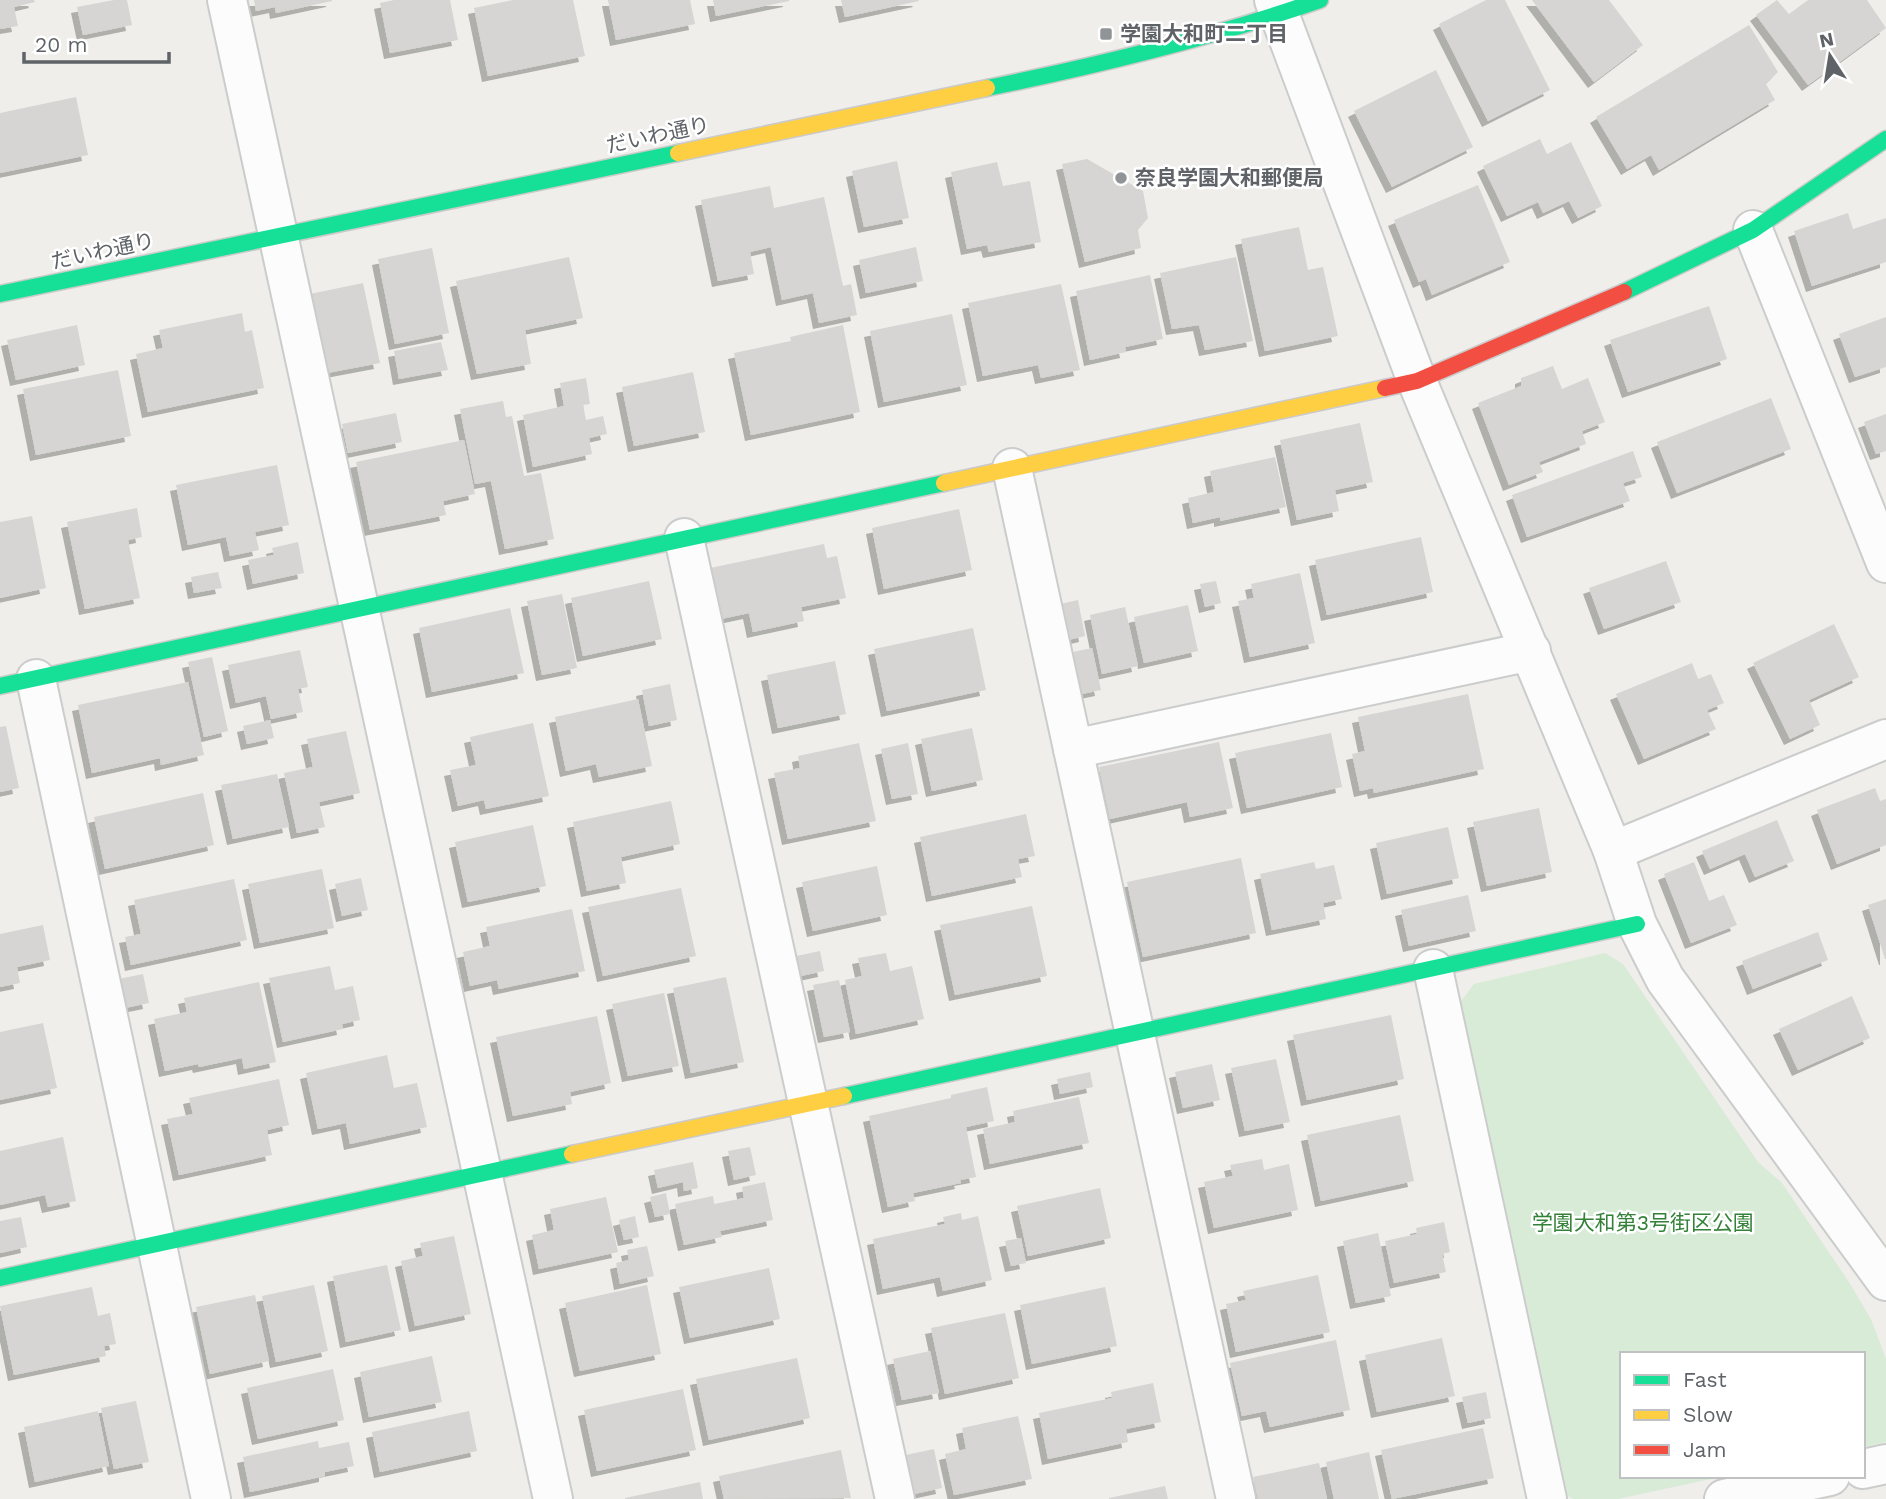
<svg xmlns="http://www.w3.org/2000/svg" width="1886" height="1499" font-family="'Work Sans','Noto Sans JP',sans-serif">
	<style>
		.green { fill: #d8ebd6 }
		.building { fill: #d6d5d3; filter: url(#shadow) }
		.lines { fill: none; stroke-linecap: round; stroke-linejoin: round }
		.street-casing { stroke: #cbcccc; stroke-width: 42 }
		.fast-casing { stroke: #cacacb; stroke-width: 19 }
		.slow-casing { stroke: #cacacb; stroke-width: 19 }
		.jam-casing { stroke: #cacacb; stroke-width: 19 }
		.street { stroke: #fdfcfc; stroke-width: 38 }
		.fast { stroke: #16e098; stroke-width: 16 }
		.slow { stroke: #ffcf43; stroke-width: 16 }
		.jam { stroke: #f24e42; stroke-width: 16 }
		.poi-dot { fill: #919496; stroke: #fff; stroke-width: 2.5 }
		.labels { text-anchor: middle; stroke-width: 5; stroke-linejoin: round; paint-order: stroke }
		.poi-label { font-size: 21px; font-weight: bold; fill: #5f6368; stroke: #fff; text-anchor: start }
		.street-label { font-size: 21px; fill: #5f6368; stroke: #fff }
		.park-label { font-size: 21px; fill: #348238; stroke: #fff }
	</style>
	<defs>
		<filter id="shadow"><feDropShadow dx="-6" dy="6" stdDeviation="0" flood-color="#0004"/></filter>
	</defs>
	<rect width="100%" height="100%" fill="#efeeea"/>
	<polygon class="green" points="1605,953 1623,964 1758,1162 1782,1183 1849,1282 1871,1319 1886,1359 1886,1442 1863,1447 1863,1354 1622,1354 1622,1476 1725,1476 1618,1499 1573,1499 1568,1496 1461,1001 1474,984"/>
	<g class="building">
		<polygon points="0,0 34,0 35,2 14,7 18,26 0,29"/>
		<polygon points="114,0 127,0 132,25 83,35 77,7"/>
		<polygon points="254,0 332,0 332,1 276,13 275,7 256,11"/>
		<polygon points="394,0 450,0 458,40 390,53 380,3"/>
		<polygon points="513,0 573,0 585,56 488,76 474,8"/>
		<polygon points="608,0 690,0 695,24 616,40"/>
		<polygon points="713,0 789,0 789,1 716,16"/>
		<polygon points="841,0 918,0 919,1 845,17"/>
		<polygon points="1486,0 1505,0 1550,90 1488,121 1439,24"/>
		<polygon points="1532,0 1609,0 1643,45 1594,82"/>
		<polygon points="1777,0 1789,14 1808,0 1867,0 1886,28 1808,85 1756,15"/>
		<polygon points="1749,25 1778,72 1766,84 1775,100 1659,170 1651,155 1627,169 1596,117"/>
		<polygon points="1436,70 1473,147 1392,187 1354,111"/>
		<polygon points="76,97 88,155 0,173 0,113"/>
		<polygon points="1540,139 1547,154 1571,142 1602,206 1578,218 1569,201 1543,213 1538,202 1507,216 1483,166"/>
		<polygon points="1087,159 1143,191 1148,218 1138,230 1141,248 1085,262 1062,164"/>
		<polygon points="897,161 909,218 864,227 852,171"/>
		<polygon points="997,162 1003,186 1030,181 1041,242 989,252 987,245 967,249 951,172"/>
		<polygon points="1478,185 1510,262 1432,295 1426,279 1419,282 1394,220"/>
		<polygon points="770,186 774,208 824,197 843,286 851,284 857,315 819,323 813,293 782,300 771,247 750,252 754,274 718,281 701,200"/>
		<polygon points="1848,213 1853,229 1886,218 1886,262 1812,286 1794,231"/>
		<polygon points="1299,227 1308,270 1323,267 1338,336 1265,351 1241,239"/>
		<polygon points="916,247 923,281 866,293 859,260"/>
		<polygon points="432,248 449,333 395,344 378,259"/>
		<polygon points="569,257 583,318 525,330 531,364 477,374 456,281"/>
		<polygon points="1236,257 1253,341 1205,350 1199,325 1172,329 1160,273"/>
		<polygon points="1150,275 1163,339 1125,347 1126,352 1090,360 1076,291"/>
		<polygon points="363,283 380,363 327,373 310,294"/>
		<polygon points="1061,284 1080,370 1041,378 1038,365 983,376 968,303"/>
		<polygon points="1709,306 1727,359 1628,392 1610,340"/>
		<polygon points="242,313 245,332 252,330 264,388 148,412 136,354 163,348 159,330"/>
		<polygon points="952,314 967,385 884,402 870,331"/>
		<polygon points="1886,317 1886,367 1855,377 1839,334"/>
		<polygon points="77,325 85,365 16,380 7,340"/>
		<polygon points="843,325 860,412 751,435 734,353 791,341 790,337"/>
		<polygon points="441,342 448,370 399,379 394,351"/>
		<polygon points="1553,366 1562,389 1588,378 1605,422 1582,431 1586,444 1539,462 1543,472 1509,485 1478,403 1521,386 1521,378"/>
		<polygon points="118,370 131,436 36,455 23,389"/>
		<polygon points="693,372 705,432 634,446 622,387"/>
		<polygon points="586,378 590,404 583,405 586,420 603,416 607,434 589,438 592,454 533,467 523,415 564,406 560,383"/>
		<polygon points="1771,398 1791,449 1677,493 1657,442"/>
		<polygon points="503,401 506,417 512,416 524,476 541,473 554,539 505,549 491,481 475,484 460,409"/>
		<polygon points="396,413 402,442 348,453 342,424"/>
		<polygon points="1886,414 1886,451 1876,454 1864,422"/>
		<polygon points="1360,423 1373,482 1335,490 1339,511 1297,520 1280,440"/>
		<polygon points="464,440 475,494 443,501 446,515 370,530 356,462"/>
		<polygon points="1633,451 1642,477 1623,483 1630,501 1527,537 1512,495"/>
		<polygon points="1275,457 1286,507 1220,521 1220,517 1193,523 1188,498 1214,492 1210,471"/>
		<polygon points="277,465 289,525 255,532 259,550 230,556 226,537 188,545 176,485"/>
		<polygon points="137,508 142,537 128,540 140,598 85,609 67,522"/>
		<polygon points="959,509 972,570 884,589 872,528"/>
		<polygon points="32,516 46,588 0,598 0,522"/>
		<polygon points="1421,537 1433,592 1327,615 1315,560"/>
		<polygon points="298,542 304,573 253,584 248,560 274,555 272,548"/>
		<polygon points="824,544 827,558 837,556 846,598 801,607 804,621 753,632 749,613 721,619 710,568"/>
		<polygon points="1666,561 1681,602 1604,629 1589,588"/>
		<polygon points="218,572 222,588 194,593 191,577"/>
		<polygon points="1300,573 1315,643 1250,657 1238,601 1254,598 1251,584"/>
		<polygon points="649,581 662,639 583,656 571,598"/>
		<polygon points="1216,581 1221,603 1205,607 1200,584"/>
		<polygon points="562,594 577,668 542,675 527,601"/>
		<polygon points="1078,600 1085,636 1064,641 1056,605"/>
		<polygon points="1188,605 1198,651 1144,663 1134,617"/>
		<polygon points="1125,607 1138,666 1102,674 1090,615"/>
		<polygon points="510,608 524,673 432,692 419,628"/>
		<polygon points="1834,624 1859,677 1809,700 1820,725 1790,739 1753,663"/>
		<polygon points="973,628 986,690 887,711 874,649"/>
		<polygon points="1092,648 1101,690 1077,695 1068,653"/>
		<polygon points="300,650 308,687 298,689 303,712 271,719 266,696 236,703 228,665"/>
		<polygon points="212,657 228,731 204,737 188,662"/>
		<polygon points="835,661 846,714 778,728 767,675"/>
		<polygon points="1692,663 1698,679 1711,674 1724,703 1707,710 1716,729 1644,759 1616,694"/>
		<polygon points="188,682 204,755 161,765 160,758 92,773 78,705"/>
		<polygon points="670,684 677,720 649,726 642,690"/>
		<polygon points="1468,694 1484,769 1374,793 1373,788 1360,791 1352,754 1365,751 1358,717"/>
		<polygon points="638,699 652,766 599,777 596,764 566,771 555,717"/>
		<polygon points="270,720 274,738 247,744 243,726"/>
		<polygon points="533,723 549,796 486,809 484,800 458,806 450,770 476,765 470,737"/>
		<polygon points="6,726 19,788 0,792 0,727"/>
		<polygon points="972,728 983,780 932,791 921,739"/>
		<polygon points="346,731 360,793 319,802 325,827 297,833 284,773 313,767 307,739"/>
		<polygon points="1331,733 1342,787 1247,808 1235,753"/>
		<polygon points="1219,742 1233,808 1190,817 1187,802 1110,819 1099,767"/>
		<polygon points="859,743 876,821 788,839 774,773 800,768 798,756"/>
		<polygon points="908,743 918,794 892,799 881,749"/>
		<polygon points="277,774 289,827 233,839 221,785"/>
		<polygon points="1875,788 1880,801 1886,799 1886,845 1837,864 1817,810"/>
		<polygon points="203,793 214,845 105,869 94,817"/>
		<polygon points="671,801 680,844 621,857 626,883 587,891 573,822"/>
		<polygon points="1539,808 1552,872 1487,886 1473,822"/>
		<polygon points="1026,814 1035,856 1018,859 1022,877 932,896 920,837"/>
		<polygon points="1777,820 1794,861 1755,877 1745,854 1710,869 1702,851"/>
		<polygon points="533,825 546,886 468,902 455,842"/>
		<polygon points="1448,827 1459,878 1387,894 1376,843"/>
		<polygon points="1241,858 1256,933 1143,957 1127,882"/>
		<polygon points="1314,862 1316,869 1334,865 1342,899 1323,903 1326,919 1272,930 1260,874"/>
		<polygon points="1694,862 1709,901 1724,895 1737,925 1691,943 1664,874"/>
		<polygon points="877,866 887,915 813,931 802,882"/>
		<polygon points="322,869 334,928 260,943 248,884"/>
		<polygon points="361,878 368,910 342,916 335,884"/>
		<polygon points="234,879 247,940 131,965 125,937 141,934 134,900"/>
		<polygon points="681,888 696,956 603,976 588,907"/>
		<polygon points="1468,895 1476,931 1409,946 1401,910"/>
		<polygon points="1886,899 1886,959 1885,959 1868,905"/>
		<polygon points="1032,906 1047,976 955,995 940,925"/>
		<polygon points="572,909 585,971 499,989 497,980 470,986 463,952 490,946 486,927"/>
		<polygon points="43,925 50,960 17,967 20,983 0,987 0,934"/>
		<polygon points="1818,932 1828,960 1753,989 1742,961"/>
		<polygon points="820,951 824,971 796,977 792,957"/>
		<polygon points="886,953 890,971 912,966 924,1019 856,1034 845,980 862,976 858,958"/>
		<polygon points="330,966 335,990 353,986 360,1020 342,1024 343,1029 283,1042 269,978"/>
		<polygon points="143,974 149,1003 120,1009 114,980"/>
		<polygon points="726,977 744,1062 691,1073 673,988"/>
		<polygon points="839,980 850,1032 824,1037 813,985"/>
		<polygon points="259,982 276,1062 244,1069 242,1058 199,1067 198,1064 165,1071 154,1019 187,1012 184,998"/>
		<polygon points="664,993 679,1066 628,1076 612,1004"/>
		<polygon points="1852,996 1870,1038 1798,1070 1779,1029"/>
		<polygon points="1391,1015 1404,1079 1307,1100 1293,1035"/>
		<polygon points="597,1016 611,1083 570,1092 572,1104 513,1116 496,1037"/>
		<polygon points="43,1023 57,1088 0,1100 0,1032"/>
		<polygon points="387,1055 394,1088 417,1083 427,1127 350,1144 346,1123 318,1129 306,1073"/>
		<polygon points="1276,1059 1290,1122 1245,1131 1231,1068"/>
		<polygon points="1212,1064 1220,1100 1183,1108 1175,1072"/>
		<polygon points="1090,1072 1093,1087 1060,1094 1057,1079"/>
		<polygon points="279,1079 289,1125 267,1130 272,1155 179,1175 167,1119 193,1114 189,1098"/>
		<polygon points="987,1087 994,1121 966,1127 976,1177 960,1180 961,1183 913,1193 915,1201 888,1207 869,1116 951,1098 951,1095"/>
		<polygon points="1079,1097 1089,1143 990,1164 983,1129 1015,1122 1013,1111"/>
		<polygon points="1400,1115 1414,1181 1321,1201 1307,1135"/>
		<polygon points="63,1137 76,1201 48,1207 45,1195 0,1205 0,1151"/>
		<polygon points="750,1147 756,1175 734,1180 728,1151"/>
		<polygon points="1262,1159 1264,1170 1289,1164 1298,1210 1214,1228 1204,1182 1233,1176 1230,1165"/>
		<polygon points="693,1162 698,1188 684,1191 683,1182 658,1188 654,1170"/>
		<polygon points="765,1182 773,1220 720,1231 722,1237 684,1245 675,1204 713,1196 714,1204 744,1198 742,1187"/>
		<polygon points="1100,1188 1111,1238 1028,1256 1017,1206"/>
		<polygon points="666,1193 670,1214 655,1217 650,1197"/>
		<polygon points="606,1197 618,1252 539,1269 532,1235 554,1230 550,1209"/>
		<polygon points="961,1213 962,1220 978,1216 992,1280 943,1291 940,1277 883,1289 873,1239 945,1224 943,1217"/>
		<polygon points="635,1216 639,1237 624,1240 619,1220"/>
		<polygon points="21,1217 27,1247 0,1253 0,1221"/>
		<polygon points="1444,1222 1450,1252 1442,1254 1446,1272 1394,1283 1385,1241 1417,1234 1416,1228"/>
		<polygon points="1378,1233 1391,1296 1356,1303 1343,1241"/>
		<polygon points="454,1236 471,1314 415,1326 401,1261 423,1256 420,1243"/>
		<polygon points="1021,1238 1026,1263 1011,1266 1005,1241"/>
		<polygon points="647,1246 654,1276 620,1284 616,1263 629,1260 627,1250"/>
		<polygon points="387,1265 401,1330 346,1342 333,1276"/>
		<polygon points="769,1268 780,1319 690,1338 679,1287"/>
		<polygon points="1318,1275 1330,1332 1236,1352 1226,1304 1246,1300 1243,1291"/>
		<polygon points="314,1285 328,1351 276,1362 262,1296"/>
		<polygon points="647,1285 661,1354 580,1371 565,1303"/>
		<polygon points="92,1287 98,1316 110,1313 116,1344 104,1346 106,1356 14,1375 0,1306"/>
		<polygon points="1105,1287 1117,1346 1032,1364 1020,1305"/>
		<polygon points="255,1295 269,1361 210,1374 196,1307"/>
		<polygon points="1005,1313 1019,1378 945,1394 931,1328"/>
		<polygon points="1442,1338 1455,1396 1377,1412 1365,1355"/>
		<polygon points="1336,1340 1350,1410 1270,1427 1266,1411 1242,1416 1230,1363"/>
		<polygon points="930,1351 939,1393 902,1400 893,1359"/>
		<polygon points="432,1356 442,1402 369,1417 360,1372"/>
		<polygon points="797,1358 810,1418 709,1440 696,1379"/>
		<polygon points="333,1369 344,1420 258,1439 247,1388"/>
		<polygon points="1153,1383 1161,1422 1126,1429 1128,1442 1048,1459 1039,1413 1112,1398 1111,1392"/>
		<polygon points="683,1389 696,1450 597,1471 584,1410"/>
		<polygon points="1486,1392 1491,1418 1468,1423 1462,1397"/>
		<polygon points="136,1401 149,1462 114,1469 101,1408"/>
		<polygon points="98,1411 109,1466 35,1482 24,1427"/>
		<polygon points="469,1411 477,1451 380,1472 372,1432"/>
		<polygon points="1018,1416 1032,1479 954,1495 945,1454 966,1449 962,1428"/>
		<polygon points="1483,1428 1494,1478 1392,1499 1381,1450"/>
		<polygon points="318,1441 319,1448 349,1442 354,1466 325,1472 325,1476 250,1492 243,1457"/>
		<polygon points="934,1449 942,1488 914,1494 906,1455"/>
		<polygon points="841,1450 851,1498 724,1499 719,1476"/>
		<polygon points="1369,1452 1379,1499 1334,1499 1326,1462"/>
		<polygon points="1319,1463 1327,1499 1258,1499 1253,1477"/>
		<polygon points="700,1482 703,1499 625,1499 625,1498"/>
		<polygon points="1165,1486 1168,1499 1109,1499 1109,1498"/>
	</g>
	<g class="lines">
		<g class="street-casing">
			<g id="street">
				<polyline points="227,0 553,1499"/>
				<polyline points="1274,0 1417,381 1613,851 1637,924 1665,979 1886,1281"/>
				<polyline points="1753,230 1886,563"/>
				<polyline points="1012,468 1236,1499"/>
				<polyline points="684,538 895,1499"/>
				<polyline points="36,679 211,1499"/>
				<polyline points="1073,749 1531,651"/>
				<polyline points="1613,851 1886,739"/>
				<polyline points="1433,969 1547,1499"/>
				<polyline points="1863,1469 1886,1464"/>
				<polyline points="1724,1499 1830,1476"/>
			</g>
		</g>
		<g class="fast-casing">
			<g id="fast">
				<path d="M987 88C1100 65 1212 38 1320 0"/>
				<polyline points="1624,292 1753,230 1886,139"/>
				<polyline points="0,294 678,153"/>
				<polyline points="0,686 944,483"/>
				<polyline points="844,1096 1637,924"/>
				<polyline points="0,1278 572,1154"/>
			</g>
		</g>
		<g class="slow-casing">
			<g id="slow">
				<polyline points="678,153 987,88"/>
				<polyline points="944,483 1385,388"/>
				<polyline points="572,1154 844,1096"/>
			</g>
		</g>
		<g class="jam-casing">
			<polyline id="jam" points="1385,388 1417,381 1624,292"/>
		</g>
		<use href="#street" class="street"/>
		<use href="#fast" class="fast"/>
		<use href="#slow" class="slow"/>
		<use href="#jam" class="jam"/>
	</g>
	<g class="poi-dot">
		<rect x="1099" y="27" width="14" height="14" rx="3.5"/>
		<circle cx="1121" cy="178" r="7"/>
	</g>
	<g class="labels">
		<g class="poi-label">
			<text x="1120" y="41">学園大和町二丁目</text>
			<text x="1135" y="185">奈良学園大和郵便局</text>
		</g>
		<g class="street-label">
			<text transform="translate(658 135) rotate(-12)" y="7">だいわ通り</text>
			<text transform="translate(103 251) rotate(-12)" y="7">だいわ通り</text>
		</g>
		<g class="park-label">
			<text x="1643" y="1230">学園大和第3号街区公園</text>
		</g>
	</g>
	<rect x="1620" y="1352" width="245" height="126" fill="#ffffff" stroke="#bfc1c3" stroke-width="2"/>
	<rect x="1634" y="1375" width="35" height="10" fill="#16e098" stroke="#bfc1c3" stroke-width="2"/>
	<text x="1683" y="1387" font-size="21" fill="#5f6368">Fast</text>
	<rect x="1634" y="1410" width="35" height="10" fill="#ffcf43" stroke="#bfc1c3" stroke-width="2"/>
	<text x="1683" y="1422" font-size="21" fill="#5f6368">Slow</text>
	<rect x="1634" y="1445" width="35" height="10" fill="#f24e42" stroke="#bfc1c3" stroke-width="2"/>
	<text x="1683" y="1457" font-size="21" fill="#5f6368">Jam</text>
	<g transform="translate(1830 56) rotate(348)" stroke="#ffffff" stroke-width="5" paint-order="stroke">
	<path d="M0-5L12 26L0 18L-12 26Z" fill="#5f6368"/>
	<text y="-10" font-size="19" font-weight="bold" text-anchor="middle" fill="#5f6368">N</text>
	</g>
	<path d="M24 52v10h145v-10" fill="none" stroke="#5f6368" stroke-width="3.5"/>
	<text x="35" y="52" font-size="21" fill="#5f6368" stroke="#ffffff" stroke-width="5" paint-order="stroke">20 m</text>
</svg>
